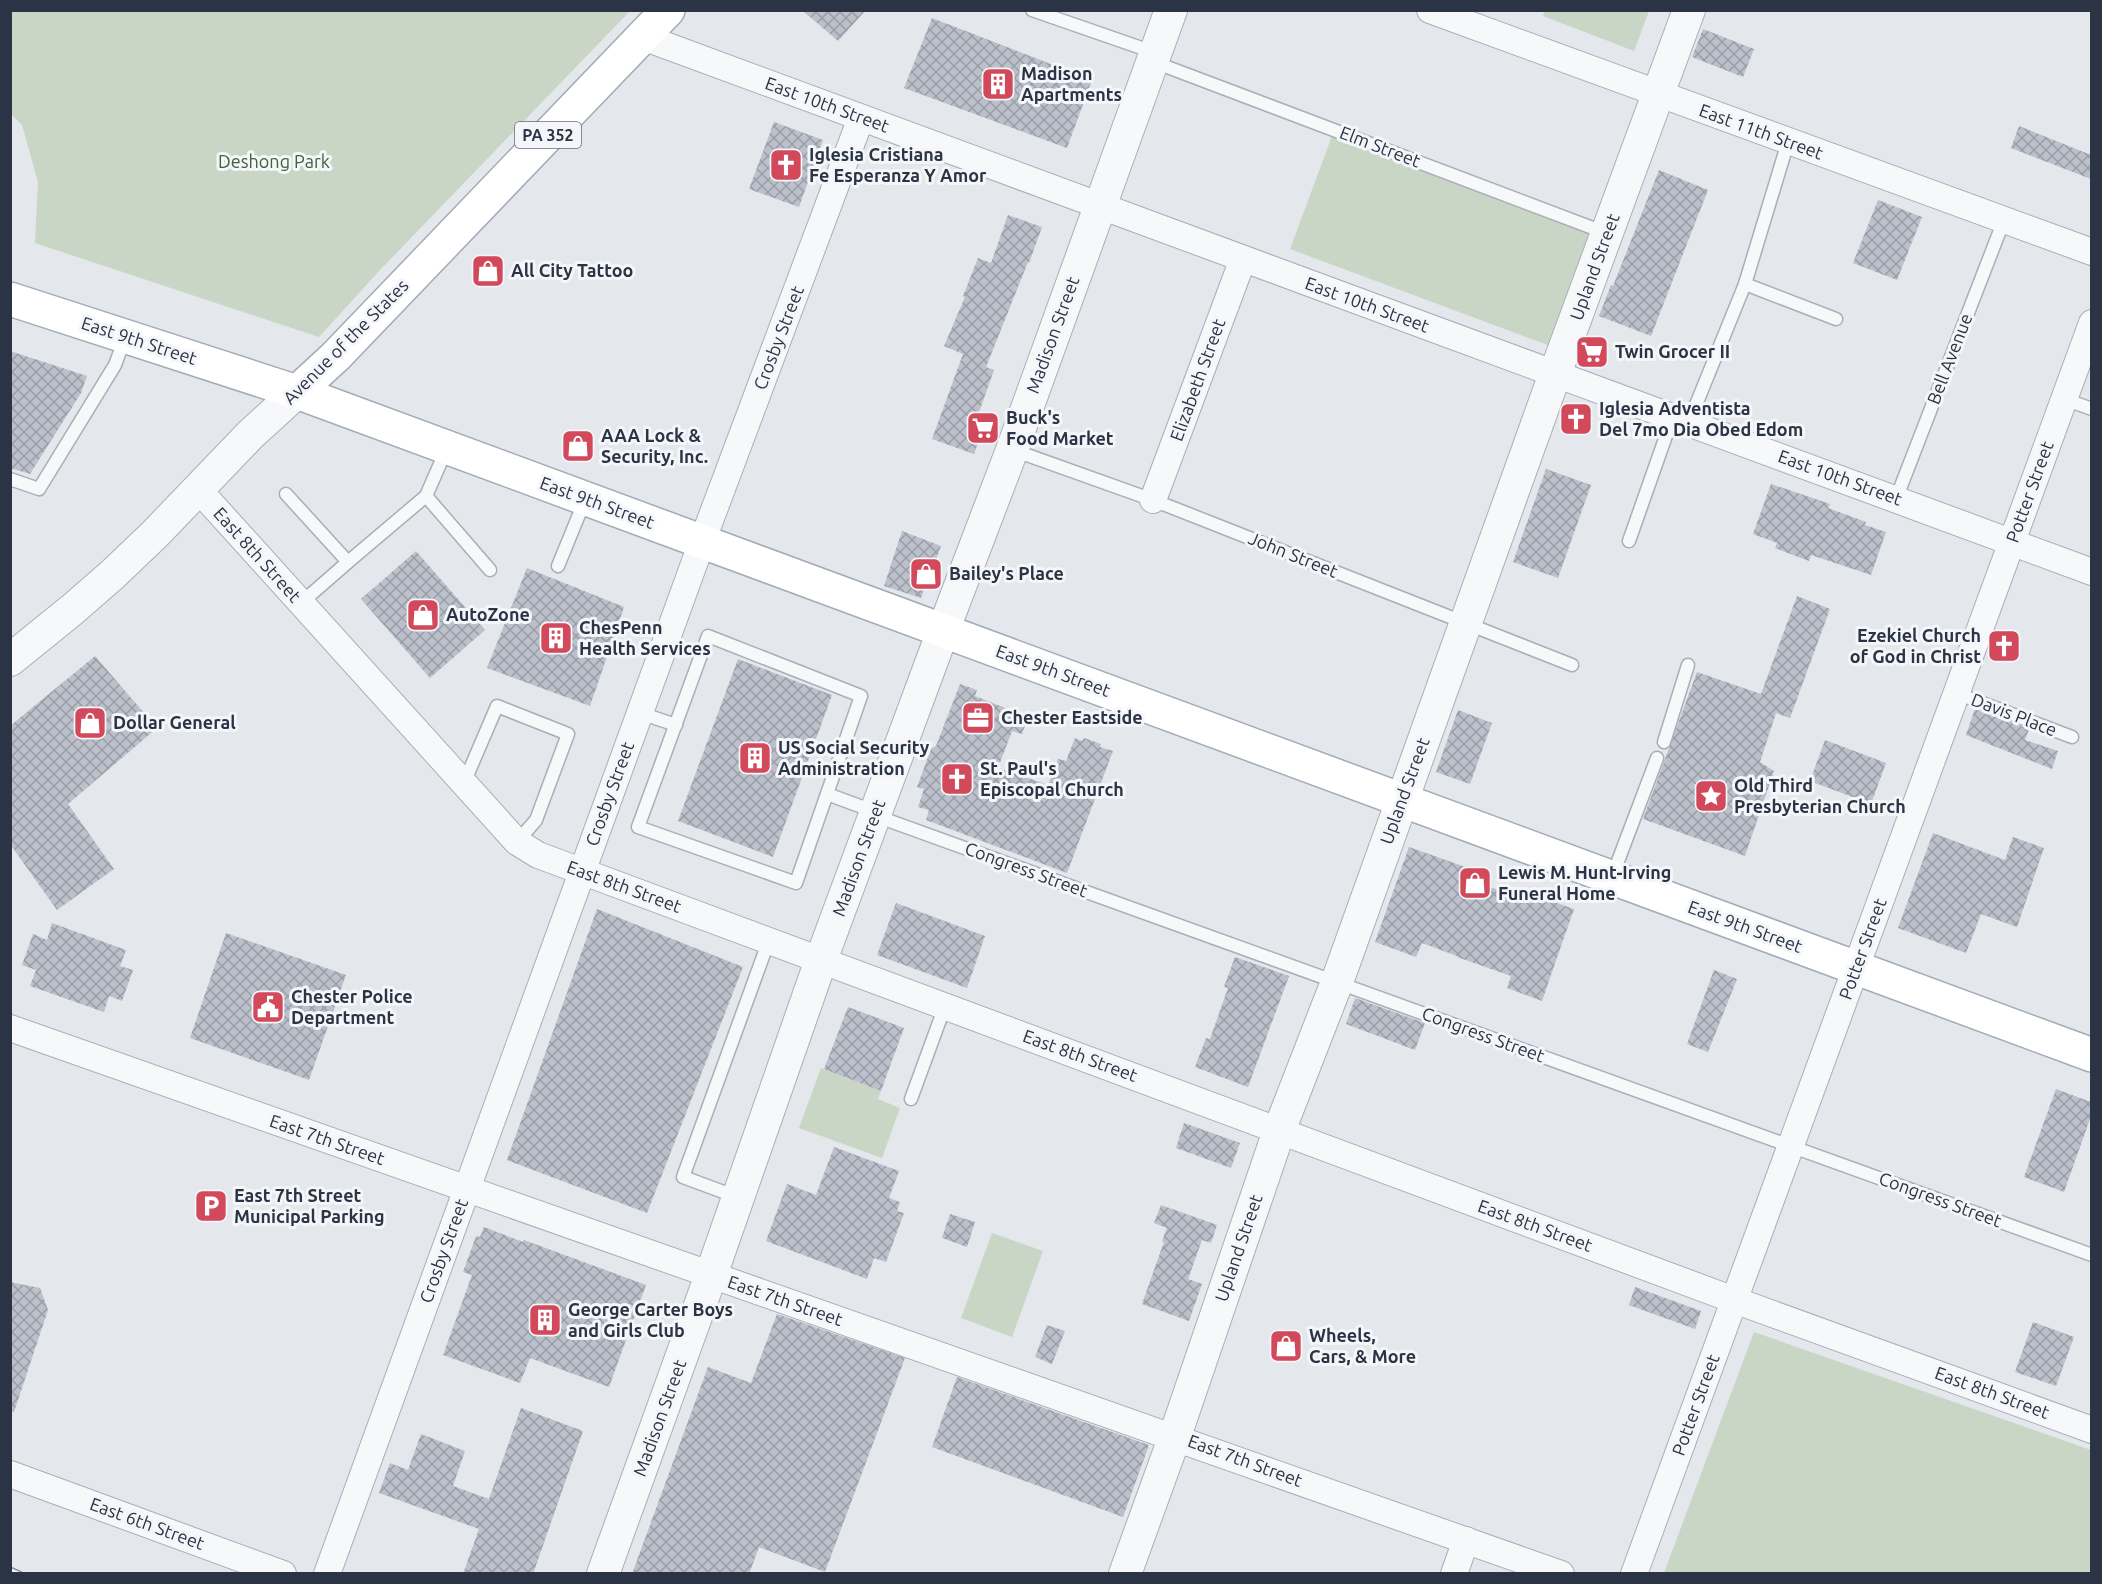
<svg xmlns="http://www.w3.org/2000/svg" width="2102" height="1584" font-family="Ubuntu,sans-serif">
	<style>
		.green { fill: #c9d6c5 }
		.building { fill: url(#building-cross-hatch) }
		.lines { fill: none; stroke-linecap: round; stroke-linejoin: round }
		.service-casing { stroke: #a9aeb7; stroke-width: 15 }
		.minor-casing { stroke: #a9aeb7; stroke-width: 28 }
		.tertiary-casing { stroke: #a9aeb7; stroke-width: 34 }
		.primary-casing { stroke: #a3abb8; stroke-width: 36 }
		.service { stroke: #f7f8fa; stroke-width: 12 }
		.minor { stroke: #f7f8fa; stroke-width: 26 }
		.tertiary { stroke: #f7f8fa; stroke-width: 32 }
		.primary { stroke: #fff; stroke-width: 33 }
		.rail-casing { stroke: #7d8696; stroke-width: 7 }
		.rail { stroke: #f4f6f9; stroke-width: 4.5; stroke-dasharray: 14; stroke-linecap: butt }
		.labels { text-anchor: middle; stroke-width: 6; stroke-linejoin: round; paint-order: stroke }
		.shield { fill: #f4f6f9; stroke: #676e7b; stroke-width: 1.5 }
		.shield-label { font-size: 16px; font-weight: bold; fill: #2b3445 }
		.poi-label { font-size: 18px; font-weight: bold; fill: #2b3445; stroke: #f4f6f9; text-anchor: start }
		.street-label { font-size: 18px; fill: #2b3445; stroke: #f4f6f9 }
		.park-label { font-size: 18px; fill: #3f6138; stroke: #f4f6f9 }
	</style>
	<defs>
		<pattern id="building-cross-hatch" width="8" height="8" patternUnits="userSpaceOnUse" patternTransform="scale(1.5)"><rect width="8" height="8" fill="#bbc0ca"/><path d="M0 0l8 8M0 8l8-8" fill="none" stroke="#989da6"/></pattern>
	</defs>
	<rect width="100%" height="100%" fill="#e4e7ec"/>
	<g class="green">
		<polygon points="1545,10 1649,10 1649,11 1634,51 1543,16"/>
		<polygon points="10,11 11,10 630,11 380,270 319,337 35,243 38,182 22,125 11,114"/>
		<polygon points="1332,136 1595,235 1553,347 1290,249"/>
		<polygon points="821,1068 881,1091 878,1099 900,1108 882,1158 799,1128"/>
		<polygon points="992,1233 1043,1251 1012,1337 961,1318"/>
		<polygon points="1754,1332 2091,1450 2091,1573 1664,1573"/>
	</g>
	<g class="building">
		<polygon points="802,10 866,10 838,41"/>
		<polygon points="932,18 1092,80 1067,148 904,88"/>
		<polygon points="1703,29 1754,49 1743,77 1692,57"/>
		<polygon points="774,122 823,140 799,207 749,189"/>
		<polygon points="2019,126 2091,155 2091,179 2011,148"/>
		<polygon points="1659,170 1708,190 1651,336 1599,316 1611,285 1613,286"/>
		<polygon points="1878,200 1922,217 1897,280 1853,263"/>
		<polygon points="1008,215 1042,227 1029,263 1028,262 986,367 994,370 973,429 982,432 974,454 932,439 963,354 944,346 965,297 963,296 978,258 991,263"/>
		<polygon points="10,351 87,376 81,393 30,474 10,468"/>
		<polygon points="1546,469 1591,485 1558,578 1513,562"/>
		<polygon points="1771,484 1830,504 1828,508 1866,522 1865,525 1886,532 1871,575 1811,555 1809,561 1775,548 1777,543 1753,534"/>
		<polygon points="902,531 941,546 921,598 884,586"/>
		<polygon points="416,551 485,630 430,678 361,599"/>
		<polygon points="527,568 624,607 590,706 487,668"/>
		<polygon points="1797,596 1830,609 1790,718 1776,713 1760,762 1774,771 1745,856 1643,819 1697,672 1761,694"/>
		<polygon points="95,656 157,728 68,804 114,869 57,910 10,844 10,726"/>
		<polygon points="738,659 832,695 773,857 678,821"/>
		<polygon points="960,684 977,690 975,696 1028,717 1022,734 1012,731 998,768 1048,785 1058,759 1066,761 1075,738 1082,741 1084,738 1101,744 1100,747 1113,751 1067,873 926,820 929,810 918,807 924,789 917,787 931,749 936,746"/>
		<polygon points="1975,709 2029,729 2025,740 2058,751 2052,769 1966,735"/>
		<polygon points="1458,710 1492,723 1470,784 1436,772"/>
		<polygon points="1825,740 1886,763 1871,804 1810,781"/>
		<polygon points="1933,833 2005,860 2013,837 2044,848 2017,927 1981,914 1966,953 1898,928"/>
		<polygon points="1409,847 1488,875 1485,885 1520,898 1523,891 1574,909 1542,1001 1507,988 1511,976 1457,957 1457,956 1422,943 1416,957 1375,942"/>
		<polygon points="896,903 985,936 967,988 877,955"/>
		<polygon points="597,909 743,967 647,1213 507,1160"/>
		<polygon points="52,923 126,950 120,966 133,970 122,1001 109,996 104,1012 30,986 36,970 22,965 33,934 47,940"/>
		<polygon points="226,933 346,975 309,1080 190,1038"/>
		<polygon points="1235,957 1289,976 1248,1087 1195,1067 1206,1038 1210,1039 1228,988 1224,987"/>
		<polygon points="1714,970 1737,979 1708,1052 1687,1044"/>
		<polygon points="1355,998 1425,1023 1415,1050 1346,1024"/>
		<polygon points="848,1007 904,1028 881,1091 824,1069"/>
		<polygon points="2056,1089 2091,1102 2091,1116 2064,1192 2024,1177"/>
		<polygon points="1184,1123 1240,1143 1231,1168 1176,1148"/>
		<polygon points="834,1147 899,1171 889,1198 900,1202 897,1211 904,1213 886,1262 874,1258 867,1279 766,1241 787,1184 816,1195"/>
		<polygon points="1161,1205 1217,1225 1211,1243 1202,1240 1188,1279 1202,1284 1189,1321 1142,1304 1164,1242 1162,1241 1167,1228 1154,1223"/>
		<polygon points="950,1214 975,1222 967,1247 942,1238"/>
		<polygon points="484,1227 523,1242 524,1240 646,1285 609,1387 530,1358 520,1383 443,1355 472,1275 463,1272 476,1236 480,1237"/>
		<polygon points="10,1282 40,1288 48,1310 14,1412 10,1412"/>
		<polygon points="1635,1287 1701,1311 1695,1329 1629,1305"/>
		<polygon points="777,1314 905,1358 825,1572 759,1547 749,1574 632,1574 708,1367 751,1383"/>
		<polygon points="2033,1322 2074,1337 2056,1386 2015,1372"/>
		<polygon points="1047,1325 1065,1331 1052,1364 1035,1357"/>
		<polygon points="957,1377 1149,1445 1123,1517 932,1447"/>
		<polygon points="521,1408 583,1431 533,1574 463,1574 479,1529 379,1493 390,1463 408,1470 421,1434 465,1451 453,1486 489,1499"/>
	</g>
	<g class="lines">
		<g class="service-casing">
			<g id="service">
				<polyline points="1032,10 1156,53"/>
				<polyline points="1154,62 1606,233"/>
				<polyline points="1745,284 1836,319"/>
				<polyline points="2064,399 2092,409"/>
				<polyline points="1689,422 1745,284 1788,142"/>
				<polyline points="1013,450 1153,500 1572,665"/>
				<polyline points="10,479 39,489 115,365 125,338"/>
				<polyline points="286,494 348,562 426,496 490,570"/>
				<polyline points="426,496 447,448"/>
				<polyline points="1896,499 2004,220"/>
				<polyline points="1629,541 1673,416"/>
				<polyline points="558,566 585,500"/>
				<polyline points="301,603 348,562"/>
				<polygon points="708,636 861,696 796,883 638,827"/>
				<polyline points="1956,693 2072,737"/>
				<polyline points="640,713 676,725"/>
				<polyline points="1664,742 1688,665"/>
				<polyline points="464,783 497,706 568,734 536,820 517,842"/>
				<polyline points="827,794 876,812"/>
				<polyline points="876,816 2092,1255"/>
				<polyline points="1612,877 1657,758"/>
				<polyline points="911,1099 945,1006"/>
				<polyline points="737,1197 683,1177 769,940"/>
			</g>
		</g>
		<g class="minor-casing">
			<g id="minor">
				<polyline points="1430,10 2092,252"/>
				<polyline points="643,37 2092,572"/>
				<polyline points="198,489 517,842 538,855 1734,1300 2092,1430"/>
				<polyline points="1153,500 1243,259"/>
				<path d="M10 1028C527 1211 1045 1390 1561 1574"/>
				<polyline points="10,1474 283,1574"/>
				<polyline points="327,1574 702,542 861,118"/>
				<polyline points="1454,1574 1466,1540"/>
				<polyline points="1634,1574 2092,323"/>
			</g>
		</g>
		<g class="tertiary-casing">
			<g id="tertiary">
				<polyline points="10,660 73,609 112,575 155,534 250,435 297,392"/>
				<polyline points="603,1574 711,1275 821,960 943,631 1012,450 1171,10"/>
				<polyline points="1125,1574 1175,1436 1279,1131 1337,982 1555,374 1689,10"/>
			</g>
		</g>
		<g class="primary-casing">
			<g id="primary">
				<polyline points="10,299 297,392 2092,1055"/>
				<polyline points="297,392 336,356 668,10"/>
			</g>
		</g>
		<use href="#service" class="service"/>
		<use href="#minor" class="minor"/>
		<use href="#tertiary" class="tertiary"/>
		<use href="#primary" class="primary"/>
		<g class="rail-casing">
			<polyline id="rail" points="10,1570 19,1574"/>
		</g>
		<use href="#rail" class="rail"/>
	</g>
	<defs>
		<g id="building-square" transform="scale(1.725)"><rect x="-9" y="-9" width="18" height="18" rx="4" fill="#d1495b" stroke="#f4f6f9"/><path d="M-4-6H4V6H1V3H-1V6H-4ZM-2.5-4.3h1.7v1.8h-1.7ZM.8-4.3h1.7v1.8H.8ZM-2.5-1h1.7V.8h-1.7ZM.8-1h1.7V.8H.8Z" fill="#fff"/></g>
		<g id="church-square" transform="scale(1.725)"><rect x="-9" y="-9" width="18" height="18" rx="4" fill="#d1495b" stroke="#f4f6f9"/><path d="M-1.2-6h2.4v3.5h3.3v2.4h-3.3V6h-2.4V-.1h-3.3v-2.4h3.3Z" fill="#fff"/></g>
		<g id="shop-square" transform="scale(1.725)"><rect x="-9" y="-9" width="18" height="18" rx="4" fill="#d1495b" stroke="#f4f6f9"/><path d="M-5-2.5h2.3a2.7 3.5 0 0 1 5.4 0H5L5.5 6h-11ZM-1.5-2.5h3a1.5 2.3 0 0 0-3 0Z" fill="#fff"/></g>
		<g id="supermarket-square" transform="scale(1.725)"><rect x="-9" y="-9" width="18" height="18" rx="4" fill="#d1495b" stroke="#f4f6f9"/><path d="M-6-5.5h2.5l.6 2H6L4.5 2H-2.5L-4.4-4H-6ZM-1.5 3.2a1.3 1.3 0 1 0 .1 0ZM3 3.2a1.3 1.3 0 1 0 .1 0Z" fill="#fff"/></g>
		<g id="office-square" transform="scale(1.725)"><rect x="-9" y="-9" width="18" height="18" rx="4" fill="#d1495b" stroke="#f4f6f9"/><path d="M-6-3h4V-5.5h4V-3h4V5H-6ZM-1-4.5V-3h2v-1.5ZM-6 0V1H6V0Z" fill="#fff"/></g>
		<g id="sight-square" transform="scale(1.725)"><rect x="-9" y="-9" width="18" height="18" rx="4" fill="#d1495b" stroke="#f4f6f9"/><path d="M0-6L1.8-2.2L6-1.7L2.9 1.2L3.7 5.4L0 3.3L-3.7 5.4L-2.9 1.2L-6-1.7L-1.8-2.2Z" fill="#fff"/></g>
		<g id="civic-square" transform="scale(1.725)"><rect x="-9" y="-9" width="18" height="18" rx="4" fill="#d1495b" stroke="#f4f6f9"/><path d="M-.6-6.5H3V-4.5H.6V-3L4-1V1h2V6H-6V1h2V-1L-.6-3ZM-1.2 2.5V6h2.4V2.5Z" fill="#fff"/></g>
		<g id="parking-square" transform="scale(1.725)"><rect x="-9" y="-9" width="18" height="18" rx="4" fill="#d1495b" stroke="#f4f6f9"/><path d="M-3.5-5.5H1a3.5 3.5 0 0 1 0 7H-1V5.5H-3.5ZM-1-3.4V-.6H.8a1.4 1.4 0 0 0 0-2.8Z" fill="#fff"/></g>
	</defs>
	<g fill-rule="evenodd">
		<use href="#building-square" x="998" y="84"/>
		<use href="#church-square" x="786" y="165"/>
		<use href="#shop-square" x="488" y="271"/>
		<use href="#supermarket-square" x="1592" y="352"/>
		<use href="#church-square" x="1576" y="419"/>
		<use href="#supermarket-square" x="983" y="428"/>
		<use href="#shop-square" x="578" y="446"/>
		<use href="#shop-square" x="926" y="574"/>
		<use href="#shop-square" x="423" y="615"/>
		<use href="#building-square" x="556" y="638"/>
		<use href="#church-square" x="2004" y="646"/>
		<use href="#office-square" x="978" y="718"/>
		<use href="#shop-square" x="90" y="723"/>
		<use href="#building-square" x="755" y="758"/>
		<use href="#church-square" x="957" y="779"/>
		<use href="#sight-square" x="1711" y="796"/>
		<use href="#shop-square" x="1475" y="883"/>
		<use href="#civic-square" x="268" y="1007"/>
		<use href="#parking-square" x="211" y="1206"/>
		<use href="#building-square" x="545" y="1320"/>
		<use href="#shop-square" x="1286" y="1346"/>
	</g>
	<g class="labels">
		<rect class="shield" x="515" y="122" width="66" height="26" rx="4.5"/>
		<g class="shield-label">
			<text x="548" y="141">PA 352</text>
		</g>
		<g class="poi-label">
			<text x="1021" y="80">Madison<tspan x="1021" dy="21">Apartments</tspan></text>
			<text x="809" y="161">Iglesia Cristiana<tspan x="809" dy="21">Fe Esperanza Y Amor</tspan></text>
			<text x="511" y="277">All City Tattoo</text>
			<text x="1615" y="358">Twin Grocer II</text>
			<text x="1599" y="415">Iglesia Adventista<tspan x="1599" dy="21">Del 7mo Dia Obed Edom</tspan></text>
			<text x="1006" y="424">Buck's<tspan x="1006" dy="21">Food Market</tspan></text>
			<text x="601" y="442">AAA Lock &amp;<tspan x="601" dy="21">Security, Inc.</tspan></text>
			<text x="949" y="580">Bailey's Place</text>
			<text x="446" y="621">AutoZone</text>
			<text x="579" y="634">ChesPenn<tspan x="579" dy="21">Health Services</tspan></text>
			<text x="1981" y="642" text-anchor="end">Ezekiel Church<tspan x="1981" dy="21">of God in Christ</tspan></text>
			<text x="1001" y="724">Chester Eastside</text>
			<text x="113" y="729">Dollar General</text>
			<text x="778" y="754">US Social Security<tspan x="778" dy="21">Administration</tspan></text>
			<text x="980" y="775">St. Paul's<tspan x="980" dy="21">Episcopal Church</tspan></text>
			<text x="1734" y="792">Old Third<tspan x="1734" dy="21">Presbyterian Church</tspan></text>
			<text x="1498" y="879">Lewis M. Hunt-Irving<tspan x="1498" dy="21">Funeral Home</tspan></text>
			<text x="291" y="1003">Chester Police<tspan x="291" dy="21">Department</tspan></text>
			<text x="234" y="1202">East 7th Street<tspan x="234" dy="21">Municipal Parking</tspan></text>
			<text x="568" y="1316">George Carter Boys<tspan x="568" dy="21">and Girls Club</tspan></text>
			<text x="1309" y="1342">Wheels,<tspan x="1309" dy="21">Cars, &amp; More</tspan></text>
		</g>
		<g class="street-label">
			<text transform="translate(827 105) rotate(20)" y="6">East 10th Street</text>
			<text transform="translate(1761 132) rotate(20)" y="6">East 11th Street</text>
			<text transform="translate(1380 147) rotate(21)" y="6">Elm Street</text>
			<text transform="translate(1595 267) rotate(-70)" y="6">Upland Street</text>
			<text transform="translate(1367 305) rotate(20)" y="6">East 10th Street</text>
			<text transform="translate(1053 335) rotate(-70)" y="6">Madison Street</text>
			<text transform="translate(779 338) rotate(-69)" y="6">Crosby Street</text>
			<text transform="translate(139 341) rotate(18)" y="6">East 9th Street</text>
			<text transform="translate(346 342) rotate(-45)" y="6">Avenue of the States</text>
			<text transform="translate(1950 359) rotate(-69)" y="6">Bell Avenue</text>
			<text transform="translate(1198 380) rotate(-70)" y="6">Elizabeth Street</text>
			<text transform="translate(1840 478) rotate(20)" y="6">East 10th Street</text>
			<text transform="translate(2030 492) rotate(-70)" y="6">Potter Street</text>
			<text transform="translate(597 503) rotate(20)" y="6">East 9th Street</text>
			<text transform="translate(257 555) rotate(48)" y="6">East 8th Street</text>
			<text transform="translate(1293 555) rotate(22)" y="6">John Street</text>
			<text transform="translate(1053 671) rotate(20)" y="6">East 9th Street</text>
			<text transform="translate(2014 715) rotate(21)" y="6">Davis Place</text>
			<text transform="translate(1405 791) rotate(-70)" y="6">Upland Street</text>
			<text transform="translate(610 794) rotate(-70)" y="6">Crosby Street</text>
			<text transform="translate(859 858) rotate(-70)" y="6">Madison Street</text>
			<text transform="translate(1026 870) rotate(20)" y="6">Congress Street</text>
			<text transform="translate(624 887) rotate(20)" y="6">East 8th Street</text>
			<text transform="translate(1745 927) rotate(20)" y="6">East 9th Street</text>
			<text transform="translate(1863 949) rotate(-70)" y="6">Potter Street</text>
			<text transform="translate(1483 1035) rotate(20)" y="6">Congress Street</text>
			<text transform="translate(1080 1056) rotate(20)" y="6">East 8th Street</text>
			<text transform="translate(327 1140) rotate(19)" y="6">East 7th Street</text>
			<text transform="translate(1940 1200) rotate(20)" y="6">Congress Street</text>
			<text transform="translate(1535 1226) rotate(20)" y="6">East 8th Street</text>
			<text transform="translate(1239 1248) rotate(-71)" y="6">Upland Street</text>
			<text transform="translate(444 1251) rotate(-70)" y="6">Crosby Street</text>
			<text transform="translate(785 1301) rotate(19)" y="6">East 7th Street</text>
			<text transform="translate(1992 1393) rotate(20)" y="6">East 8th Street</text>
			<text transform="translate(1696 1405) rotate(-70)" y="6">Potter Street</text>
			<text transform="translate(660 1418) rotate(-70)" y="6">Madison Street</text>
			<text transform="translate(1245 1461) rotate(20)" y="6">East 7th Street</text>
			<text transform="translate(147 1524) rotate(20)" y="6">East 6th Street</text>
		</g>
		<g class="park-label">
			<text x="274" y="168">Deshong Park</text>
		</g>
	</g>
	<rect width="2102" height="1584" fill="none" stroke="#2b3445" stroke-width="24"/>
</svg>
